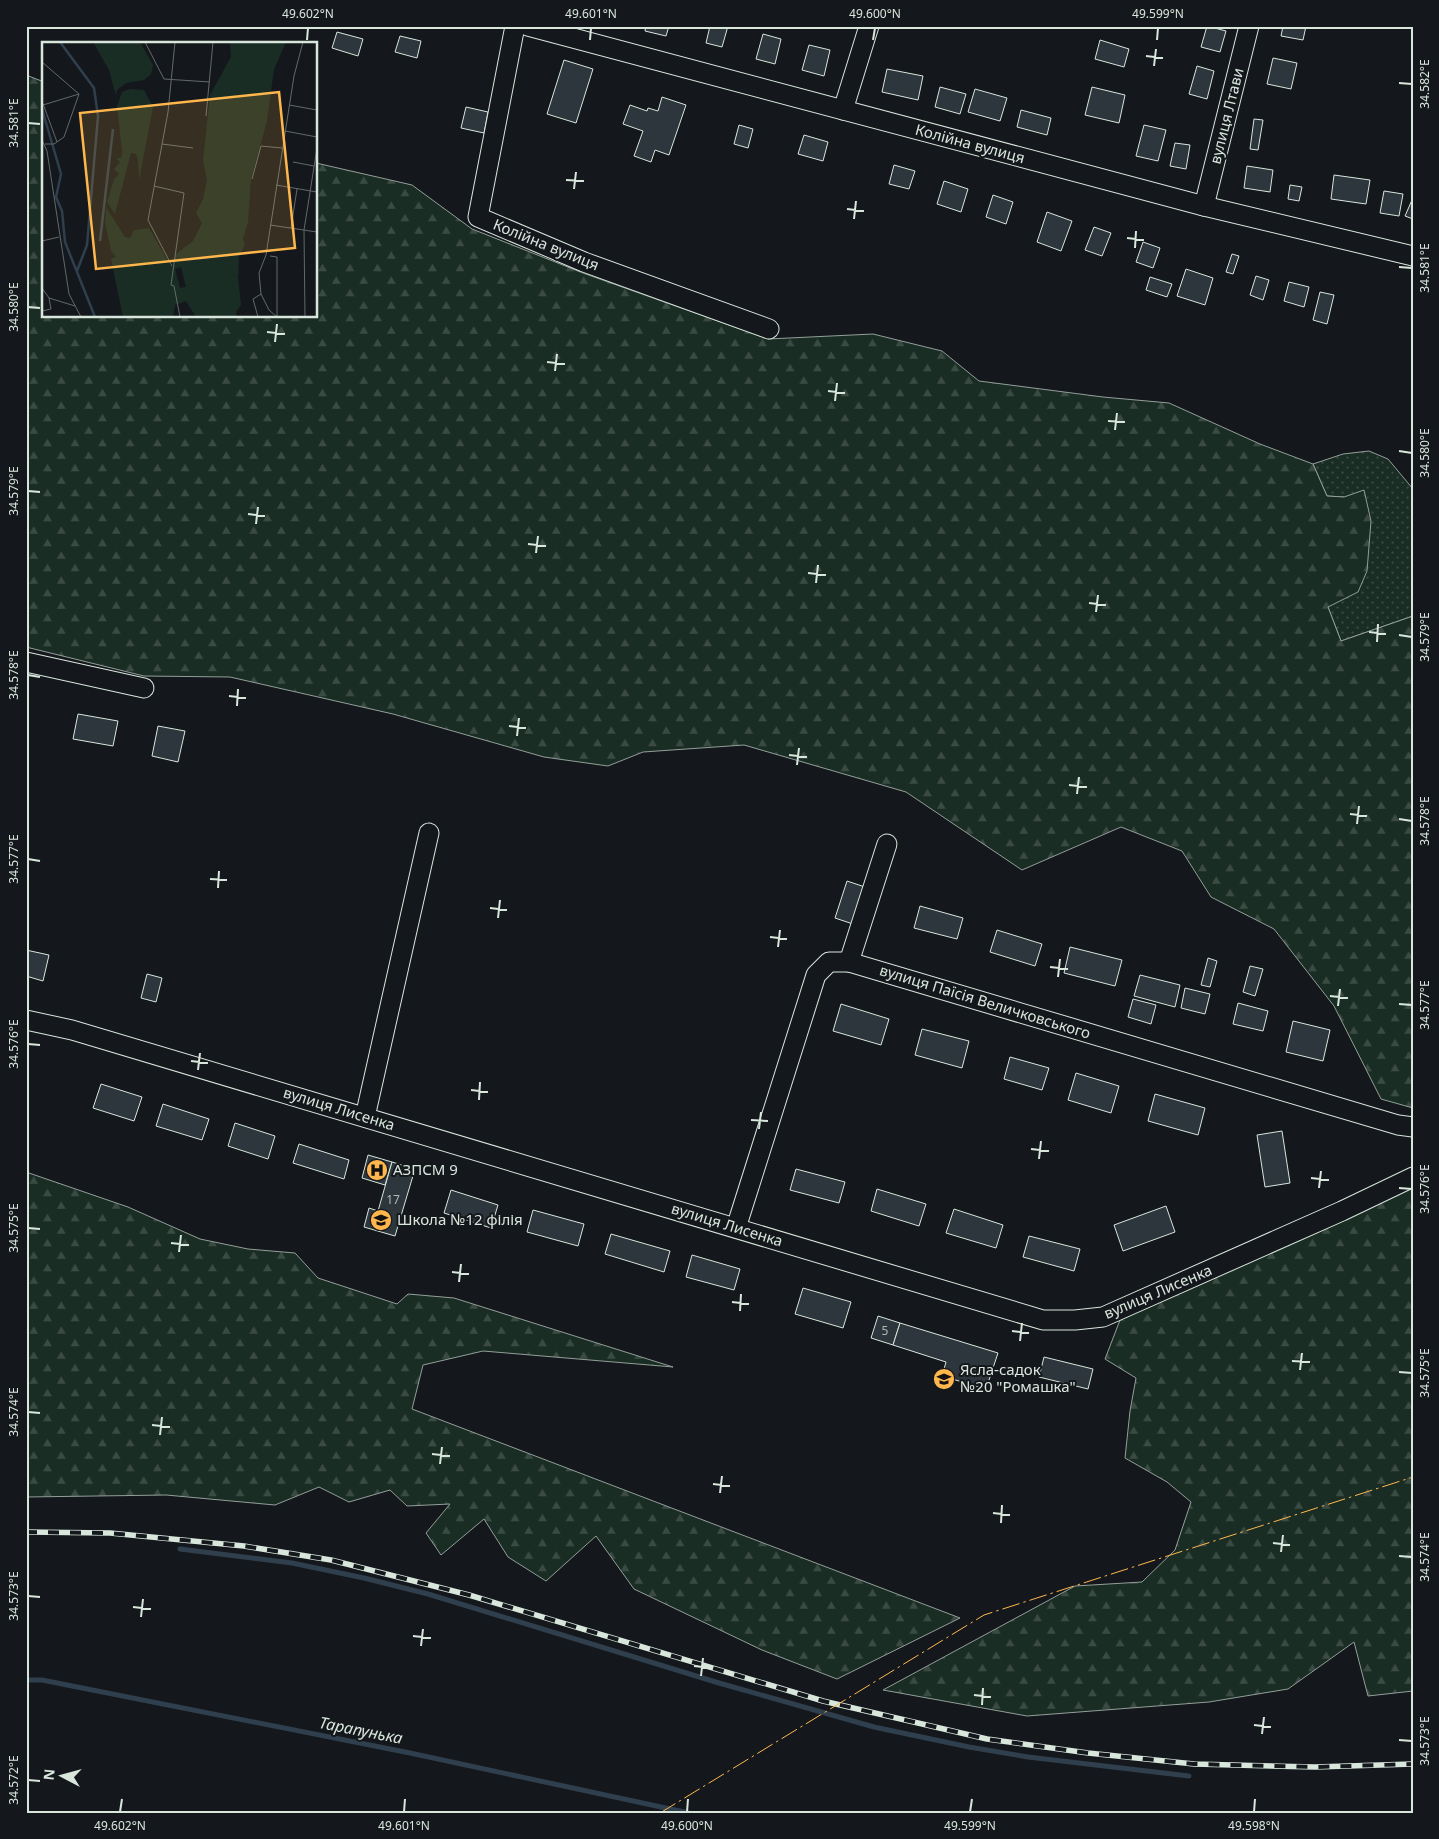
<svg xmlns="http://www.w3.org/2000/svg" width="1439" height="1839" font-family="'Noto Sans',sans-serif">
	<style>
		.green { fill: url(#green-dots); stroke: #939e99 }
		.forest { fill: url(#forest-firs); stroke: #939e99 }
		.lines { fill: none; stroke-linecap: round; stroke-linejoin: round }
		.stream { stroke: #2f3f4d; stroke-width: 5 }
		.building { fill: #2c363c; stroke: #d8e6dc }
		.minor-casing { stroke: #d8e6dc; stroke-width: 21 }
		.minor { stroke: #14181c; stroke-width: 19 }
		.rail-casing { stroke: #d8e6dc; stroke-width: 5.5 }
		.rail { stroke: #14181c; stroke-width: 4; stroke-dasharray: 11; stroke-linecap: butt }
		.power { stroke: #ffb74d; stroke-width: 1; stroke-dasharray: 18 4 2.5 4; stroke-linecap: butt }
		.ticks { fill: none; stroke: #d8e6dc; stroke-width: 2 }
		.labels { text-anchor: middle; stroke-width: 4; stroke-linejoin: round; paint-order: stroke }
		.number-label { font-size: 12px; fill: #adbab4 }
		.street-label { font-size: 15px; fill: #d8e6dc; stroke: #14181c }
		.poi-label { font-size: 15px; fill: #d8e6dc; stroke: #14181c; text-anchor: start }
		.water-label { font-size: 16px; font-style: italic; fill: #d8e6dc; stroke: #14181c }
		.inset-river { fill: none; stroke: #2f3f4d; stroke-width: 2.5 }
		.inset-road { fill: none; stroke: #626a69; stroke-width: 1 }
		.view { fill: #ffb74d; fill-opacity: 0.15; stroke: #ffb74d; stroke-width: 2.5 }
		.inset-edge { fill: none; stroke: #d8e6dc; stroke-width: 2.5 }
		.neatline { fill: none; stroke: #d8e6dc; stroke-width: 2 }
		.ticks-label { font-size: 12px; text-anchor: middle; fill: #d8e6dc }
	</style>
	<defs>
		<pattern id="green-dots" width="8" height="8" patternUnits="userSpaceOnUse" patternTransform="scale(1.25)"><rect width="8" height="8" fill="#1a2d24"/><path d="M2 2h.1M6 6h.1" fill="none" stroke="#3b4b43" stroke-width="1.8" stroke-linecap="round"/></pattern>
		<pattern id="forest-firs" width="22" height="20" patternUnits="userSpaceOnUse" patternTransform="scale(1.25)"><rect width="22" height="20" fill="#1a2d24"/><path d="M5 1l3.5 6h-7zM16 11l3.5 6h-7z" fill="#3b4b43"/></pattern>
	</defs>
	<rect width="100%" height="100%" fill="#14181c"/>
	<polygon class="green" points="1369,451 1388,459 1413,489 1413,616 1341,641 1328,607 1344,497 1327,496 1313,464 1343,454"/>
	<g class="forest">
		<polygon points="26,75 44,82 44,316 316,316 316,163 412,185 472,229 583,273 768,339 873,334 942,351 979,381 1103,397 1169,403 1260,444 1313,464 1327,496 1344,497 1364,490 1371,521 1367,571 1358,592 1328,607 1341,641 1413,616 1413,1108 1381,1099 1334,1006 1274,929 1211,897 1182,851 1121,827 1022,870 906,792 744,745 643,752 608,766 544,757 393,714 230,677 144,676 26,647"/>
		<polygon points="26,1172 128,1207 200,1239 248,1249 295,1253 318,1278 397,1304 408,1294 454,1298 673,1367 483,1351 423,1365 412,1409 960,1618 837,1679 762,1650 634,1589 596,1536 546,1581 508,1557 484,1519 441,1555 426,1533 450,1504 407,1506 390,1490 349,1502 319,1487 275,1505 166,1495 26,1497"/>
		<polygon points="1413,1187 1413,1691 1368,1696 1354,1642 1288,1689 1209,1702 1027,1716 883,1690 1075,1586 1142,1582 1175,1550 1191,1502 1167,1482 1125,1458 1130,1411 1136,1378 1105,1359 1120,1320"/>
	</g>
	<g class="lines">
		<g class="stream">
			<polyline points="180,1549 292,1563 364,1578 428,1594 719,1683 874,1727 969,1747 1028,1757 1189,1776"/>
			<polyline points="26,1680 42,1680 410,1753 689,1813"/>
		</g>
	</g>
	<g class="building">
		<polygon points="646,26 669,26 666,36 645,31"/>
		<polygon points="710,26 728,26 722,47 706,43"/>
		<polygon points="1207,26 1226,31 1220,52 1201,47"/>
		<polygon points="1283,26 1306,26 1303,40 1281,36"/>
		<polygon points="337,32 363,39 358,56 332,48"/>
		<polygon points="763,34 781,39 775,64 756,59"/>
		<polygon points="400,36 421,41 417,58 395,52"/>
		<polygon points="1100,40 1129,49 1124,67 1095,59"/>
		<polygon points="809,45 830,50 824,76 802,70"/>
		<polygon points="1273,58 1297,63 1291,89 1267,84"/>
		<polygon points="564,60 593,69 576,123 547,114"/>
		<polygon points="1197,66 1214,71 1207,99 1189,94"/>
		<polygon points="887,69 923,76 918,100 882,92"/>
		<polygon points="940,87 966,94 960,114 935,107"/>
		<polygon points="1092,87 1125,95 1119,123 1085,115"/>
		<polygon points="975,89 1007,98 1000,121 968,112"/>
		<polygon points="662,97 686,105 669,155 655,150 651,162 634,156 643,131 623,124 630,105 647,111 648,108 658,111"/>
		<polygon points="466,107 488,112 484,133 461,128"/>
		<polygon points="1021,110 1051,118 1047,135 1017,127"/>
		<polygon points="1254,119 1263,120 1258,150 1250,149"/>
		<polygon points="739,125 753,129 748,148 734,144"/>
		<polygon points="1144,125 1166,130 1158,161 1136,156"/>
		<polygon points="804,135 828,142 823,161 798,154"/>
		<polygon points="1175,143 1190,145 1186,169 1170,166"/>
		<polygon points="894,165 915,171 909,189 889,184"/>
		<polygon points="1247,166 1273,170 1270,192 1244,188"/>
		<polygon points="1334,175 1370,180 1366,204 1331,199"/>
		<polygon points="944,181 968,189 961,212 937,204"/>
		<polygon points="1290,185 1302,187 1299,201 1288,199"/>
		<polygon points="1384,191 1403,194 1399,216 1380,213"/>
		<polygon points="993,195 1013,202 1006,224 986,217"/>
		<polygon points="1412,200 1413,200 1413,219 1405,216"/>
		<polygon points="1047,212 1072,221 1061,251 1037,242"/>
		<polygon points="1094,227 1111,233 1102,256 1085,250"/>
		<polygon points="1143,242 1160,248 1153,268 1136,262"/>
		<polygon points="1232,254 1239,256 1233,274 1226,272"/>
		<polygon points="1186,269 1213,278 1205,305 1177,296"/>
		<polygon points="1256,276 1269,280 1263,300 1250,295"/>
		<polygon points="1150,277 1172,284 1167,297 1146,290"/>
		<polygon points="1289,282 1309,287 1304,307 1284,301"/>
		<polygon points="1320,292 1334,295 1327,324 1313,320"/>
		<polygon points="78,714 118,721 113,746 73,739"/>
		<polygon points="158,726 185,731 178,762 152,756"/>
		<polygon points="847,881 868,888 856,925 835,918"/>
		<polygon points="920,906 963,918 957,939 914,928"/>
		<polygon points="997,930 1042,944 1035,966 990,952"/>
		<polygon points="1070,947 1122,960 1115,986 1064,973"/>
		<polygon points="26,950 49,955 43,981 26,976"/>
		<polygon points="1208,958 1217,961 1210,987 1201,985"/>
		<polygon points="1250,966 1263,969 1255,996 1243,992"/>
		<polygon points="147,974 162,978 156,1002 141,998"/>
		<polygon points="1140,975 1180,985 1175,1007 1134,996"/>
		<polygon points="1185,988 1210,994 1205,1014 1181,1008"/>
		<polygon points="1133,999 1156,1005 1151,1024 1128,1017"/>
		<polygon points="1238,1003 1268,1011 1263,1031 1233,1024"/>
		<polygon points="841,1004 889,1019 881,1045 833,1031"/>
		<polygon points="1293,1021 1330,1030 1323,1061 1286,1052"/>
		<polygon points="922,1029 969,1041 962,1068 915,1055"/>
		<polygon points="1010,1057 1049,1068 1042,1090 1004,1079"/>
		<polygon points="1076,1073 1119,1086 1111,1113 1068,1100"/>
		<polygon points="101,1084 142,1097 134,1121 93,1108"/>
		<polygon points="1155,1094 1205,1108 1198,1135 1148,1121"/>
		<polygon points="163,1104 209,1119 202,1140 156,1126"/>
		<polygon points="235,1123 275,1136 268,1159 228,1146"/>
		<polygon points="1282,1131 1290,1183 1265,1187 1257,1135"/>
		<polygon points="299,1144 349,1160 344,1179 293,1163"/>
		<polygon points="368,1155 392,1162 385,1185 362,1178"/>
		<polygon points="392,1162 415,1169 395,1236 364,1227 369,1208 378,1211"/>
		<polygon points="796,1169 845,1182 839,1203 790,1190"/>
		<polygon points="877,1189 926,1204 919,1226 871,1211"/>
		<polygon points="451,1190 498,1205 491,1228 444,1213"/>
		<polygon points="1166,1206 1175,1232 1123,1251 1114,1225"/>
		<polygon points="954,1209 1003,1225 996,1248 946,1233"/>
		<polygon points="533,1210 584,1224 578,1246 527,1232"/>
		<polygon points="611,1234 670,1251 664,1272 605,1254"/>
		<polygon points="1029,1236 1080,1249 1074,1271 1023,1257"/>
		<polygon points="692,1255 740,1269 734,1290 686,1277"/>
		<polygon points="803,1288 851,1302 843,1328 795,1314"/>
		<polygon points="878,1316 900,1323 893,1345 871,1338"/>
		<polygon points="900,1323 998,1353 986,1389 942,1376 946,1362 893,1345"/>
		<polygon points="1044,1357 1093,1369 1088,1389 1039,1377"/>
	</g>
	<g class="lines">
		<g class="minor-casing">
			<g id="minor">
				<polyline points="515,26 478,217 584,262 769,329"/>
				<polyline points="528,26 1204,206 1413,256"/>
				<polyline points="843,110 869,26"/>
				<polyline points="1204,206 1249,26"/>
				<polyline points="26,662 144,688"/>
				<polyline points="849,962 887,844"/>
				<polyline points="26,1020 72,1030 1043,1320 1075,1320 1103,1317 1342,1211 1413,1177"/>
				<polyline points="365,1117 429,833"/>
				<polyline points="736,1228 816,975 829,962 849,962 1398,1125 1413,1127"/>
			</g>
		</g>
		<use href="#minor" class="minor"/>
		<g class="rail-casing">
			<polyline id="rail" points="26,1532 110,1533 244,1546 331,1560 469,1595 823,1701 987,1739 1088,1753 1194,1764 1315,1767 1413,1764"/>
		</g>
		<use href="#rail" class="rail"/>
		<polyline class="power" points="660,1813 984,1615 1413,1477"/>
	</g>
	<path class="ticks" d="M307 40 308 28M590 40 591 28M873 40 875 28M1157 40 1158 28M1146 56 1163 58M1154 66 1156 49M1399 83 1412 84M28 123 40 124M566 180 584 181M574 189 576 172M847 209 864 211M854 219 856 201M1127 238 1144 240M1135 248 1136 231M1399 267 1412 268M28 307 40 308M267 332 285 334M275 342 277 324M547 362 565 364M555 371 557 354M828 391 845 393M835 401 837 383M1108 421 1125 422M1115 430 1117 413M1399 451 1412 453M28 491 40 492M248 514 265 516M256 524 258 507M528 544 546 546M536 553 538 536M808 573 826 575M816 583 818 565M1089 603 1106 605M1096 612 1098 595M1369 632 1386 634M1399 635 1412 637M1377 642 1378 624M28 675 40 677M229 696 246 698M237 706 238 689M509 726 526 728M517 736 519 718M789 755 807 757M797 765 799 748M1069 785 1087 787M1077 794 1079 777M1350 814 1367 816M1399 819 1412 821M1357 824 1359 806M28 859 40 861M210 879 227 880M218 888 219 871M490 908 507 910M498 918 500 900M770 937 787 939M778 947 780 930M1050 967 1068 969M1058 977 1060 959M1330 996 1348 998M1399 1004 1412 1005M1338 1006 1340 989M28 1044 40 1045M191 1061 208 1063M198 1070 200 1053M471 1090 488 1092M479 1100 480 1082M751 1120 768 1121M759 1129 761 1112M1031 1149 1049 1151M1039 1159 1041 1141M1311 1178 1329 1180M1319 1188 1321 1171M1399 1188 1412 1189M28 1228 40 1229M171 1243 189 1245M179 1252 181 1235M452 1272 469 1274M459 1282 461 1264M732 1302 749 1304M740 1311 741 1294M1012 1331 1029 1333M1020 1341 1022 1323M1292 1361 1310 1362M1300 1370 1302 1353M1399 1372 1412 1373M28 1412 40 1413M152 1425 170 1427M160 1435 162 1417M432 1454 450 1456M440 1464 442 1447M713 1484 730 1486M720 1493 722 1476M993 1513 1010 1515M1001 1523 1002 1505M1273 1543 1290 1545M1281 1552 1283 1535M1399 1556 1412 1557M28 1596 40 1597M133 1607 151 1609M141 1617 143 1599M413 1636 431 1638M421 1646 423 1629M694 1666 711 1668M701 1676 703 1658M974 1695 991 1697M982 1705 983 1688M1254 1725 1271 1727M1262 1734 1264 1717M1399 1740 1412 1741M28 1780 40 1781M120 1812 122 1799M404 1812 405 1799M687 1812 688 1799M970 1812 972 1799M1254 1812 1255 1799"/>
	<defs>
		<g id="hospital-disc" transform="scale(1.125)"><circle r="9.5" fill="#ffb74d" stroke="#14181c"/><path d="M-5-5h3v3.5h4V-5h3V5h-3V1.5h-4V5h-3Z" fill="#111"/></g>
		<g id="school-disc" transform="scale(1.125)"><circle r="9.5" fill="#ffb74d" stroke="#14181c"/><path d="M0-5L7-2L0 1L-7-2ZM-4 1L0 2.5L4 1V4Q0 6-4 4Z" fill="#111"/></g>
	</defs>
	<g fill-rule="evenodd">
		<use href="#hospital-disc" x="377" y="1170"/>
		<use href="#school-disc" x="381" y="1220"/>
		<use href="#school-disc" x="944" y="1379"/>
	</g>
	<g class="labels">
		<g class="number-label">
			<text x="393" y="1204">17</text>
			<text x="885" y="1335">5</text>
		</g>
		<g class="street-label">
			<text transform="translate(1227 116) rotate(-76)" y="5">вулиця Лтави</text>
			<text transform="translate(970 144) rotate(15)" y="5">Колійна вулиця</text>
			<text transform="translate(546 245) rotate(22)" y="5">Колійна вулиця</text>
			<text transform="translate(985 1002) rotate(17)" y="5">вулиця Паїсія Величковського</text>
			<text transform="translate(339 1109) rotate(17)" y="5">вулиця Лисенка</text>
			<text transform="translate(727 1225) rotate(17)" y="5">вулиця Лисенка</text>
			<text transform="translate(1158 1292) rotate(-23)" y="5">вулиця Лисенка</text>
		</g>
		<g class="poi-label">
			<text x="393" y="1175">АЗПСМ 9</text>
			<text x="397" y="1225">Школа №12 філія</text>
			<text x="960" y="1375">Ясла-садок<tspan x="960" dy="17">№20 "Ромашка"</tspan></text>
		</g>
		<g class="water-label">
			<text transform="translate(361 1730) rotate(11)" y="6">Тарапунька</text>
		</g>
	</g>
	<g transform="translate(42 42)">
		<rect width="275" height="275" fill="#14181c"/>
		<path d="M201 197 203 203 197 214 196 236 190 232 183 203 198 201Z" fill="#1a2d24"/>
		<path d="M51 0H98L111 23 109 32 102 38 84 41 75 48 74 54 67 28ZM188 0H244L232 27 225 79 209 137 206 181 199 203H183L190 219V232L196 236 199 263 194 270 195 275H154L144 259 133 263 131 275H81L69 217 74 215 69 209 63 181 64 165 83 195 88 196 92 188 107 186 129 224 134 212 151 199 160 181 154 171 161 157 165 139 161 118 168 53 189 15ZM139 225 144 245 138 246 133 227ZM88 47 102 48 111 65 97 139 96 118 94 112 89 111 73 172 65 160 72 137 77 132 72 127 78 120 74 116H79L80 110 75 64 80 50Z" fill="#1a2d24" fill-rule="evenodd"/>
		<path class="inset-river" d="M18 0 52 46 56 74 45 203 35 229M0 67 19 132 14 155 20 169 23 200 53 275M58 199 71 87"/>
		<path class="inset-road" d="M103 0 122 37 168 40M0 20 37 52 22 95 12 102H3M0 59 15 100M1 63 37 52M247 63 275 68M164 74 171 0M243 89 275 95M0 98 5 109 27 252 39 275M120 102 151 106M251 120 272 124M210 137 219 104 240 106M234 143 275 150M112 144 142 151 129 243 132 244 138 275M228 183 275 190M249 186 255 147M0 199 17 195M228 214 235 215V275M130 224 106 178 126 70 133 0M0 246 7 256 33 264M0 269 9 267 7 256M216 275 211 257 219 252M235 275 227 268 219 252 217 231 224 213 252 34 261 0M263 275 262 188 275 106"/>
		<path class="view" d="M237 50 253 206 54 227 38 71Z"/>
		<rect width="275" height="275" class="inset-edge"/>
	</g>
	<rect width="1439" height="1839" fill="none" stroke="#14181c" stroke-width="55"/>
	<g transform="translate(62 1776) rotate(276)" stroke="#14181c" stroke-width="4" paint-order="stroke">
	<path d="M0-4L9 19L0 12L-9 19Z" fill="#d8e6dc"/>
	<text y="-8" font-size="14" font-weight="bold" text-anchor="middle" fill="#d8e6dc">N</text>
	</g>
	<rect x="28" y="28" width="1384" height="1784" class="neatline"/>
	<g class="ticks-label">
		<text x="308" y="18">49.602°N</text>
		<text x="591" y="18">49.601°N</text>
		<text x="875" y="18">49.600°N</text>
		<text x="1158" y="18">49.599°N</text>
		<text transform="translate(1425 84) rotate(-90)" y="4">34.582°E</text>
		<text transform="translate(14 123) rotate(-90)" y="4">34.581°E</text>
		<text transform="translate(1425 268) rotate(-90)" y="4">34.581°E</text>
		<text transform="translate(14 307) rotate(-90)" y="4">34.580°E</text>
		<text transform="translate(1425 453) rotate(-90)" y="4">34.580°E</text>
		<text transform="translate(14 491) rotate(-90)" y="4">34.579°E</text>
		<text transform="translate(1425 637) rotate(-90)" y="4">34.579°E</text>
		<text transform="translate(14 675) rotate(-90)" y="4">34.578°E</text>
		<text transform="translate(1425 821) rotate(-90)" y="4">34.578°E</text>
		<text transform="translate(14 859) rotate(-90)" y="4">34.577°E</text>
		<text transform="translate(1425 1005) rotate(-90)" y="4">34.577°E</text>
		<text transform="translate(14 1044) rotate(-90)" y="4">34.576°E</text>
		<text transform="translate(1425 1189) rotate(-90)" y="4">34.576°E</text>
		<text transform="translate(14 1228) rotate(-90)" y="4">34.575°E</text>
		<text transform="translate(1425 1373) rotate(-90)" y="4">34.575°E</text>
		<text transform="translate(14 1412) rotate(-90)" y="4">34.574°E</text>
		<text transform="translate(1425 1557) rotate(-90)" y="4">34.574°E</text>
		<text transform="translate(14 1596) rotate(-90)" y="4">34.573°E</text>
		<text transform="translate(1425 1741) rotate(-90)" y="4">34.573°E</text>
		<text transform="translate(14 1780) rotate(-90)" y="4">34.572°E</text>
		<text x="120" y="1830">49.602°N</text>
		<text x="404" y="1830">49.601°N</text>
		<text x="687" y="1830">49.600°N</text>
		<text x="970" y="1830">49.599°N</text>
		<text x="1254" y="1830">49.598°N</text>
	</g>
</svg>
